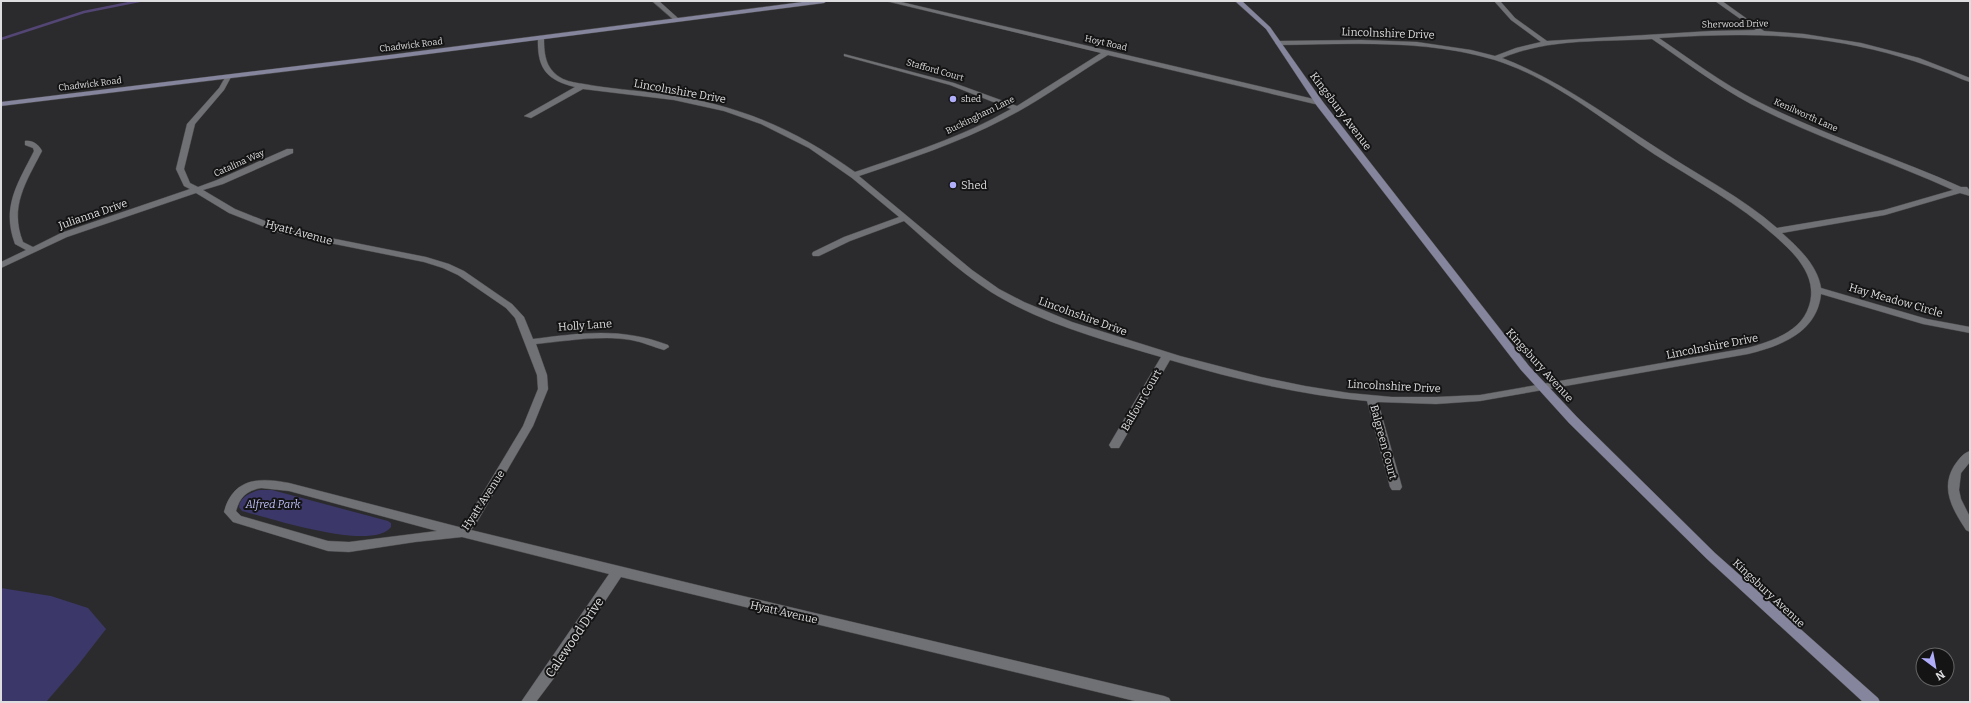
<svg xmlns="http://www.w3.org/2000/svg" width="1971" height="703" font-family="Bitter,serif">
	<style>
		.green { fill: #3b3768 }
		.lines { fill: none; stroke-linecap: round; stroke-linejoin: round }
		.stream { stroke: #534574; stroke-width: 2.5 }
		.street-casing { stroke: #49494b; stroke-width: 1 }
		.secondary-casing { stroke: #49494b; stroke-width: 1 }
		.street { fill: #707174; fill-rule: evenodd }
		.secondary { fill: #85859d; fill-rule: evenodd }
		.poi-dot { fill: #b0aefa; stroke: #141415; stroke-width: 1.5 }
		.labels { text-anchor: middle; stroke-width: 4; stroke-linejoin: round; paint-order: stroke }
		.far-street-label { font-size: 9px; fill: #dedee0; stroke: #141415 }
		.far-poi-label { font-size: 9px; fill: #dedee0; stroke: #141415; text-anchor: start }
		.street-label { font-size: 11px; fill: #dedee0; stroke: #141415 }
		.poi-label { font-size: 11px; fill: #dedee0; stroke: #141415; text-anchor: start }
		.park-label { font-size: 11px; font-style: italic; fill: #bdbdf8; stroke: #141415 }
		.near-street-label { font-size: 13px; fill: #dedee0; stroke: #141415 }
	</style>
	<rect width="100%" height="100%" fill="#2b2b2e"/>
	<g class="green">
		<path d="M259 490H272L388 521 391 523V527C372 552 270 518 242 511L239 507C240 497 250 493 259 490Z"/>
		<polygon points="1,588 51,596 88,608 106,629 78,665 46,702 1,702"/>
	</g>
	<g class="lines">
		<polyline class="stream" points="1,39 84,12 139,1"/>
		<g class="street-casing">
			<g id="street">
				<polygon points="652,1 659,1 679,19 679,21 675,21"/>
				<path d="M886 1H897L1322 101 1323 103 1319 105 1108 55C1073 76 1040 101 1004 119 958 143 909 159 859 176L972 270 999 289 1024 302 1072 322 1180 356 1261 377 1305 386 1349 393 1392 397H1436L1480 395 1747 348C1772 341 1801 332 1809 306 1814 291 1810 277 1802 265 1795 254 1785 245 1775 236 1739 204 1695 180 1654 154 1603 120 1554 79 1495 60 1425 39 1350 44 1278 45L1275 43 1278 41 1361 40 1417 42 1471 50 1495 56 1516 48 1541 42 1511 20 1494 1H1500L1515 18 1547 41 1711 31 1756 30 1715 1H1722L1764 31 1804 34 1861 43 1919 58 1970 78V82C1960 79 1951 74 1942 71 1924 64 1905 58 1887 53 1808 32 1739 33 1659 38 1691 60 1722 83 1757 101 1823 135 1894 157 1961 187H1967L1970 191V196L1960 193 1885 215 1782 233C1798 247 1818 266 1821 288L1927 319 1970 327V333L1923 324 1821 294C1817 333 1780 346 1748 354L1480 401 1436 404 1378 402 1402 487 1400 490H1392L1390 487 1367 401C1300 395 1234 379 1170 360L1119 448H1111L1109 445 1161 357C1104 340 1043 324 991 292 960 272 932 246 904 221L850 241 819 256H813L812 254 813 252 844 237 899 217 852 178 809 148 761 124 724 111 674 100 583 89 531 118 524 116 575 87C546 80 537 68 538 38L541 36 544 38C544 56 546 70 563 79 570 82 577 83 584 84 609 89 636 90 662 94 736 104 794 128 855 172 908 154 962 137 1011 109L950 85 844 56V54L954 83 1017 106 1101 53ZM1652 39C1684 61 1716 85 1751 104 1816 138 1887 160 1953 190L1884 210 1777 228C1742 197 1699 176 1660 150 1608 117 1560 80 1502 58 1549 38 1602 42 1652 39Z"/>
				<path d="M226 76 231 77 224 90 195 124 184 169 190 183 198 187 217 180 287 149H293V153L223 184 203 190 235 209 285 229 426 257 449 264 464 271 512 304 524 317 533 339C581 333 621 327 668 345L669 347 664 350C653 347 643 342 631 340 600 335 567 341 536 344L547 375 548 389 533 426 477 522 471 530 726 592 1164 696 1169 698 1171 702H1139L621 577 557 674 536 702H521L609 574 462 537 415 542 349 552 328 551 233 522 224 512C233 478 259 477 289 483L459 527 469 516 523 426 538 389 537 375 515 318 506 308 458 275 443 268 424 262 280 233 229 213 196 193 67 237 1 268V262L26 250 15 244C1 207 18 183 34 151L33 148 25 145V141C33 140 39 145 42 151 26 182 9 207 23 242L33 247 61 233 190 189 184 186 176 169 187 124 219 88ZM261 488 289 491 437 531 349 542 328 541 241 516 236 511C240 497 246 491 261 488Z"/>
				<path d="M1970 451V462L1961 473 1959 490 1961 499 1970 517V532L1966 530C1953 510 1940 489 1954 466 1958 460 1963 453 1970 451Z"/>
			</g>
		</g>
		<g class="secondary-casing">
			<g id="secondary">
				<polygon points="810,1 827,1 824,3 389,59 1,106 1,102 389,55"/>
				<polygon points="1235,1 1242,1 1270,27 1323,102 1529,366 1577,417 1715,553 1878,698 1880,702 1863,702 1707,559 1569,423 1521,370 1317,106 1266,29"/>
			</g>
		</g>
		<use href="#street" class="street"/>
		<use href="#secondary" class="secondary"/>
	</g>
	<g class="poi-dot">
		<circle cx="953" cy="99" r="4"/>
		<circle cx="953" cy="185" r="4"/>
	</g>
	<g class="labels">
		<g class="far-street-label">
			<text transform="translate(1735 24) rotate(-1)" y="3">Sherwood Drive</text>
			<text transform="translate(1106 43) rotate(13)" y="3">Hoyt Road</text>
			<text transform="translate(411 45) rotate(-7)" y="3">Chadwick Road</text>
			<text transform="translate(935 70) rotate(16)" y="3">Stafford Court</text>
			<text transform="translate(90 84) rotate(-7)" y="3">Chadwick Road</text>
			<text transform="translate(980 115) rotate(-26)" y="3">Buckingham Lane</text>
			<text transform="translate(1806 115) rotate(24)" y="3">Kenilworth Lane</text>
			<text transform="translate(239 163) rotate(-24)" y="3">Catalina Way</text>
		</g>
		<g class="far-poi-label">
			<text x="961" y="102">shed</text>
		</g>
		<g class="street-label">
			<text transform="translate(1388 33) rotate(2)" y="4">Lincolnshire Drive</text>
			<text transform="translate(680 91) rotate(10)" y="4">Lincolnshire Drive</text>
			<text transform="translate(1341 111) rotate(53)" y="4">Kingsbury Avenue</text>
			<text transform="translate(93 214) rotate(-19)" y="4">Julianna Drive</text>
			<text transform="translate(299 232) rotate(15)" y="4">Hyatt Avenue</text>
			<text transform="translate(1896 300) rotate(16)" y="4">Hay Meadow Circle</text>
			<text transform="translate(1083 316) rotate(20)" y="4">Lincolnshire Drive</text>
			<text transform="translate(585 325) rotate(-4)" y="4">Holly Lane</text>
			<text transform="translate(1712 346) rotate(-11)" y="4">Lincolnshire Drive</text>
			<text transform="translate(1540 365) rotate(48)" y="4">Kingsbury Avenue</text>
			<text transform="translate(1394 386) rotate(3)" y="4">Lincolnshire Drive</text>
			<text transform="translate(1141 400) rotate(-60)" y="4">Balfour Court</text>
			<text transform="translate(1384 442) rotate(75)" y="4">Balgreen Court</text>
			<text transform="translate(483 500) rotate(-57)" y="4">Hyatt Avenue</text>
			<text transform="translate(1769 593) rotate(43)" y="4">Kingsbury Avenue</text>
			<text transform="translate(784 612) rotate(13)" y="4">Hyatt Avenue</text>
		</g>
		<g class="poi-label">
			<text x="961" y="189">Shed</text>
		</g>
		<g class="park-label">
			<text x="273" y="508">Alfred Park</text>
		</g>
		<g class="near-street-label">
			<text transform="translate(574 637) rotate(-56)" y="5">Calewood Drive</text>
		</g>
	</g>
	<rect width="1971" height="703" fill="none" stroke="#dedee0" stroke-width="4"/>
	<g transform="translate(1935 667) rotate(148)"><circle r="19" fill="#141415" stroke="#656566"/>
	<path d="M0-3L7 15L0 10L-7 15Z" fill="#b0aefa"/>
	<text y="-6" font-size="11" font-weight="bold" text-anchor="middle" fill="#dedee0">N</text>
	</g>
</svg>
